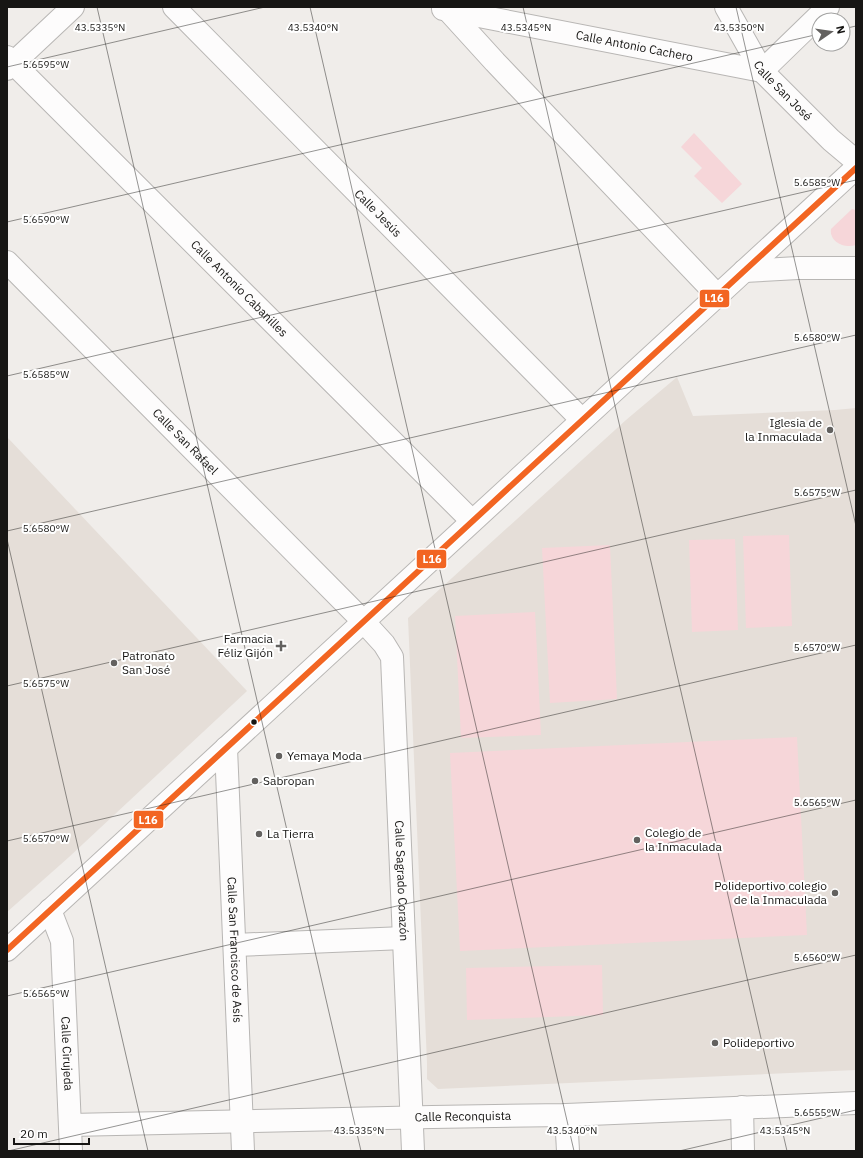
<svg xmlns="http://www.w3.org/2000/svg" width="863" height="1158" font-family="'IBM Plex Sans',sans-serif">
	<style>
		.built { fill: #e5ded8 }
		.green { fill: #f6d6d9 }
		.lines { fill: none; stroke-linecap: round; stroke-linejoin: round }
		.minor-casing { stroke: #b8b6b4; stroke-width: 24 }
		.minor { stroke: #fdfcfc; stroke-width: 22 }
		.bus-1-casing { stroke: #fff; stroke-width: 9 }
		.bus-1 { stroke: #f26522; stroke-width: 6 }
		.ticks { fill: none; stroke: #171614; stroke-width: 1; stroke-opacity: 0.45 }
		.poi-dot { fill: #63615f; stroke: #fff; stroke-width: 1.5 }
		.bus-dot { fill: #171614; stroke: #fff; stroke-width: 1.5 }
		.labels { text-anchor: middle; stroke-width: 4; stroke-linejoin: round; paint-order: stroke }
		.street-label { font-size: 12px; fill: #171614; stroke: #fff }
		.poi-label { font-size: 12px; fill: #171614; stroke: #fff; text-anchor: start }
		.ticks-label { font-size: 10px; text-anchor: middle; fill: #171614; stroke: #fff; stroke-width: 4; stroke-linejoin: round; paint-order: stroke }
		.line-badge { stroke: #fff; stroke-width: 1.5 }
		.badge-label { font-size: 11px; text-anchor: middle; font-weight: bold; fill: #fff }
	</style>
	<rect width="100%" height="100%" fill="#f0edea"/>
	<g class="built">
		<polygon points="677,377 693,416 835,410 856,408 856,1070 438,1089 427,1079 427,1063 408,618 626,420"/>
		<polygon points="7,437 247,691 69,857 7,912"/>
	</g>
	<g class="green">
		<polygon points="694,133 742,184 722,203 694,176 702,168 681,147"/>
		<path d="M852 209 856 210V245C845 249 829 242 831 229Z"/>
		<polygon points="789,535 792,626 746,628 743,536"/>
		<polygon points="735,539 738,630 692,632 689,540"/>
		<polygon points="610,545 617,699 550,703 542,548"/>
		<polygon points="535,612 541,735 461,738 455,616"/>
		<polygon points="797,737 807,935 460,951 450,753"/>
		<polygon points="602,965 603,1015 467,1020 466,968"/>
	</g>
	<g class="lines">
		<g class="minor-casing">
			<g id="minor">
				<path id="s1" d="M174 7 582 420"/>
				<polyline points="445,7 495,62 717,295"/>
				<path id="s2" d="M726 7 762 71 831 140 856 161"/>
				<path id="s3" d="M443 9 762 71"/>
				<path id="s4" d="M7 57 472 521"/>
				<polyline points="7,69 73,7"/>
				<polyline points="762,71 828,7"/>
				<path id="s5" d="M7 262 363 621 384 644 392 657 413 1151"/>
				<polyline points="744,271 798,268 856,268"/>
				<path id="s6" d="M226 748 243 1151"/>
				<path id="s7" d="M50 910 62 941 71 1151"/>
				<polyline points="235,945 404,938"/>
				<polyline points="7,950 856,168"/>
				<polyline points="742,1107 743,1151"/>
				<polyline points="566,1115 568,1151"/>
				<path id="s8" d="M70 1125 432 1117 566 1115 856 1103"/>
			</g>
		</g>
		<use href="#minor" class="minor"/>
		<g class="bus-1-casing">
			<polyline id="bus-1" points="7,950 856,168"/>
		</g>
		<use href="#bus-1" class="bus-1"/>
	</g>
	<path class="ticks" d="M97 7 361 1151M310 7 574 1151M523 7 787 1151M736 7 856 526M843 29 856 26M7 67 265 7M7 222 819 34M7 376 856 180M7 531 856 335M7 539 148 1151M7 686 856 490M7 841 856 645M7 996 856 800M8 1151 856 955M679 1151 856 1110"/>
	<g class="poi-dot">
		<circle cx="830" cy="430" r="4"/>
		<path d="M279 640h4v4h4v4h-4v4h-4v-4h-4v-4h4z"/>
		<circle cx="114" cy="663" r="4"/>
		<circle cx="279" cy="756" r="4"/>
		<circle cx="255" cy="781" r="4"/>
		<circle cx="259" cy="834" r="4"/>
		<circle cx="637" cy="840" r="4"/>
		<circle cx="835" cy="893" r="4"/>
		<circle cx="715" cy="1043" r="4"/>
	</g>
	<circle class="bus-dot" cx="254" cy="722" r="3.5"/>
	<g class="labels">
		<g class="street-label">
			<text dy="4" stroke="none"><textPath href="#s3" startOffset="195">Calle Antonio Cachero</textPath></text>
			<text dy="4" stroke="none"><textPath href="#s2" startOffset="102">Calle San José</textPath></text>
			<text dy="4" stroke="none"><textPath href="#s1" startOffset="290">Calle Jesús</textPath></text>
			<text dy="4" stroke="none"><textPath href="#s4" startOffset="328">Calle Antonio Cabanilles</textPath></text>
			<text dy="4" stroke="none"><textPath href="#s5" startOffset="253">Calle San Rafael</textPath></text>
			<text dy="4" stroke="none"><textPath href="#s5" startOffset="776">Calle Sagrado Corazón</textPath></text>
			<text dy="4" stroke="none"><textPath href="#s6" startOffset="202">Calle San Francisco de Asís</textPath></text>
			<text dy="4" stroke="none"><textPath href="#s7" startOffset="146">Calle Cirujeda</textPath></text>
			<text dy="4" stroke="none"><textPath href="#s8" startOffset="393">Calle Reconquista</textPath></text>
		</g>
		<g class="poi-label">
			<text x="822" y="427" text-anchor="end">Iglesia de<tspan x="822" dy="14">la Inmaculada</tspan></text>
			<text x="273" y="643" text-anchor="end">Farmacia<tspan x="273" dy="14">Féliz Gijón</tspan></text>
			<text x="122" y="660">Patronato<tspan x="122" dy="14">San José</tspan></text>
			<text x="287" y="760">Yemaya Moda</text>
			<text x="263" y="785">Sabropan</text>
			<text x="645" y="837">Colegio de<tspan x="645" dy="14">la Inmaculada</tspan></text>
			<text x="267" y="838">La Tierra</text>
			<text x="827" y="890" text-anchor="end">Polideportivo colegio<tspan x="827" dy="14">de la Inmaculada</tspan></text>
			<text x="723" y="1047">Polideportivo</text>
		</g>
	</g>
	<g class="ticks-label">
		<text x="100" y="31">43.5335°N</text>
		<text x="313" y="31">43.5340°N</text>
		<text x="526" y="31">43.5345°N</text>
		<text x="739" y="31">43.5350°N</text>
		<text x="46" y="68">5.6595°W</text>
		<text x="817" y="186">5.6585°W</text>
		<text x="46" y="223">5.6590°W</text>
		<text x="817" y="341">5.6580°W</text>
		<text x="46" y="378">5.6585°W</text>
		<text x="817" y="496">5.6575°W</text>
		<text x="46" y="532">5.6580°W</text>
		<text x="817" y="651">5.6570°W</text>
		<text x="46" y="687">5.6575°W</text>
		<text x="817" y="806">5.6565°W</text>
		<text x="46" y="842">5.6570°W</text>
		<text x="817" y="961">5.6560°W</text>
		<text x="46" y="997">5.6565°W</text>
		<text x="817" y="1116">5.6555°W</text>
		<text x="359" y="1134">43.5335°N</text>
		<text x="572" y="1134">43.5340°N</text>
		<text x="785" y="1134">43.5345°N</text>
	</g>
	<g class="line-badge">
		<rect x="699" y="289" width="31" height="19" rx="4" fill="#f26522"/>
		<rect x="416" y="549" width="31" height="20" rx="4" fill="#f26522"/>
		<rect x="133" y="810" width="31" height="19" rx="4" fill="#f26522"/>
	</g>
	<g class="badge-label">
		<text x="714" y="302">L16</text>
		<text x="432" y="563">L16</text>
		<text x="148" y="824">L16</text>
	</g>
	<rect width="863" height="1158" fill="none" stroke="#171614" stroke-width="16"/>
	<g transform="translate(831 32) rotate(77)"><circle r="19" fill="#ffffff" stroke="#a2a2a1"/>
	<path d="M0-3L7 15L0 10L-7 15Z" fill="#63615f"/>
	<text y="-6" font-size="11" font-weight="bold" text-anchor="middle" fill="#171614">N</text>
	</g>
	<path d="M14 1138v6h75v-6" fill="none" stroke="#171614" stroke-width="2"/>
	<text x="20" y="1138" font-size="12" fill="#171614" stroke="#ffffff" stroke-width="3" paint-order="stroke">20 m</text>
</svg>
